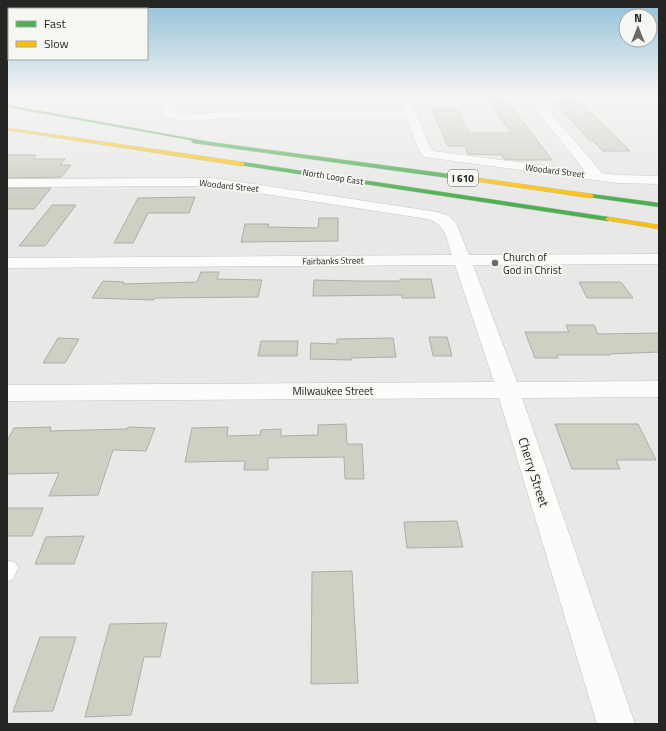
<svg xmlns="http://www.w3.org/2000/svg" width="666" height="731" font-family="'Titillium Web',sans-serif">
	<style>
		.building { fill: #cfcfc4; stroke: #adaeab }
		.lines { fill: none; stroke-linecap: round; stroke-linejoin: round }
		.lane-casing { stroke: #c3c4c2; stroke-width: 1 }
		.street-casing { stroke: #c3c4c2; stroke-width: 1 }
		.fast-casing { stroke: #afbbae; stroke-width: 1 }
		.slow-casing { stroke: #afbbae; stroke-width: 1 }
		.lane { fill: #fcfcfb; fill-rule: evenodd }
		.street { fill: #fcfcfb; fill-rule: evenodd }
		.fast { fill: #4caf50; fill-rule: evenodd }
		.slow { fill: #ffc107; fill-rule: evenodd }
		.poi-dot { fill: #696a67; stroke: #f5f8f2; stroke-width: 1.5 }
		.labels { text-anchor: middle; stroke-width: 4; stroke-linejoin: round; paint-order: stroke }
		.far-street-label { font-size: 9px; fill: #252623; stroke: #f5f8f2 }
		.shield { fill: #f5f8f2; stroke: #636561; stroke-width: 1 }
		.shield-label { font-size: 10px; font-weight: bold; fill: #252623 }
		.poi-label { font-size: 11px; fill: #252623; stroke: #f5f8f2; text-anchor: start }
		.street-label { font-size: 11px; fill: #252623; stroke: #f5f8f2 }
		.near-street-label { font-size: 13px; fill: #252623; stroke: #f5f8f2 }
	</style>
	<rect width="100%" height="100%" fill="#e8e9e6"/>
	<g class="building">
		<polygon points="486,96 503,96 552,160 515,160 504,159 502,155 468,154 465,146 448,146 432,110 457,110 469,133 511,133"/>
		<polygon points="555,102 580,102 630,151 603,151 593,141 590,141"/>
		<polygon points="7,155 36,155 33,159 65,159 60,165 71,165 61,177 7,178"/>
		<polygon points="7,188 51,188 34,209 7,209"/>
		<polygon points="195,197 189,213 148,213 133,243 114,243 138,198"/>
		<polygon points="52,205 76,205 45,246 19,246"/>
		<polygon points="319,218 338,218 338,241 241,242 245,224 269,224 268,227 318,228"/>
		<polygon points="201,272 219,272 217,279 262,280 258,297 155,298 154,300 92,298 103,281 124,282 123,284 197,282"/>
		<polygon points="400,279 431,279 435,298 402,298 402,295 313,296 314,280 359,281 400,281"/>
		<polygon points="579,282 621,282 633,298 587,298"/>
		<polygon points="566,325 594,325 598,334 659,333 659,352 609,354 610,355 557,355 558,358 535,358 525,332 569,332"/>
		<polygon points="429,337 447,337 452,356 433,356"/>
		<polygon points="58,338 79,339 65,363 43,363"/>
		<polygon points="393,338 396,357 351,358 351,360 310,359 311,343 337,344 337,339"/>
		<polygon points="261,341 298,341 297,356 258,356"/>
		<polygon points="346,424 347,444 362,444 364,479 345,479 344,457 268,458 268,470 244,470 245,461 185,462 192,428 228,427 227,436 260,435 261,430 281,429 281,436 318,435 318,425"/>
		<polygon points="555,424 638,424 656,460 616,460 620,469 572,469"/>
		<polygon points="51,427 50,431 127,429 128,427 155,428 146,451 113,450 98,495 49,496 59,473 7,474 7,441 14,428"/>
		<polygon points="7,508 43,508 32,536 7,536"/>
		<polygon points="457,521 463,547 407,548 404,522"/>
		<polygon points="84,536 74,564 35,564 46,537"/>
		<polygon points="352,571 358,683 311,684 312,572"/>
		<polygon points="167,623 160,657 144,657 131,715 85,717 110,624"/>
		<polygon points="40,637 76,637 53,711 13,712"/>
	</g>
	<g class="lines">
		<g class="lane-casing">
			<polygon id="lane" points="10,561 16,563 18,568 13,579 7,582 7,562"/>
		</g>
		<g class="street-casing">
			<g id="street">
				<path d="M170 96H181L174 110 179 114 237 111H405L400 96H410L430 148 433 151 585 171 525 96H536L602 173 617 175 659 176V184L617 183 424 157 418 149 407 117C343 117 279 115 215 119 202 120 174 124 164 115 159 111 168 101 170 96Z"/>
				<path d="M214 178 437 212 449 216 456 223 469 255 659 254V264L473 265 517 382 659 381V397L522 398 635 724H597L499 398 7 401V385L494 382 455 265 7 268V258L452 255C446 238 447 226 428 219L214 186 7 187V179Z"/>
			</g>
		</g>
		<g class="fast-casing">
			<g id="fast">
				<polygon points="7,105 210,142 449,174 452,176 449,178 193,143 191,140 7,107"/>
				<polygon points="242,162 608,217 611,219 608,221 240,165 239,164"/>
				<polygon points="591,194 659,203 659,207 589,197 589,195"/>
			</g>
		</g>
		<g class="slow-casing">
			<g id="slow">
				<polygon points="7,128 242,162 245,164 242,166 7,130"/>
				<polygon points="449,174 591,194 594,196 591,198 447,177 447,175"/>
				<polygon points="608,217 659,225 659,229 606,220 605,219"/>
			</g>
		</g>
		<use href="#lane" class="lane"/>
		<use href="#street" class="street"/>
		<use href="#fast" class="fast"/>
		<use href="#slow" class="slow"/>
	</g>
	<linearGradient id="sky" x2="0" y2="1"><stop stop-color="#91c1d9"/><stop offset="0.48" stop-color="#f5f5f4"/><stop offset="1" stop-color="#f5f5f4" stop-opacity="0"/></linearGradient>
	<rect width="666" height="199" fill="url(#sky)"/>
	<circle class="poi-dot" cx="495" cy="263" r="4"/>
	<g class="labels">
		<g class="far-street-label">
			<text transform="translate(555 171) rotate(7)" y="3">Woodard Street</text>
			<text transform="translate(333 177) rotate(9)" y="3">North Loop East</text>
			<text transform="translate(229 186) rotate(6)" y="3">Woodard Street</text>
			<text transform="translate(333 261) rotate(-1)" y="3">Fairbanks Street</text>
		</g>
		<rect class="shield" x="448" y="170" width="30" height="16" rx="3"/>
		<g class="shield-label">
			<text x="463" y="182">I 610</text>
		</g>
		<g class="poi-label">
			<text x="503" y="261">Church of<tspan x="503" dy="13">God in Christ</tspan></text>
		</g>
		<g class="street-label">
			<text x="333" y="395">Milwaukee Street</text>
		</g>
		<g class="near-street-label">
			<text transform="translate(534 472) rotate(72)" y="5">Cherry Street</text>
		</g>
	</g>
	<rect width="666" height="731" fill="none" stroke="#252623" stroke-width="16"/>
	<rect x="8" y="8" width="140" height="52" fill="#f5f8f2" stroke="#a2a49f"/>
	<rect x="16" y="21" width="20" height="6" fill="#4caf50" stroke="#a2a49f"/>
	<text x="44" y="28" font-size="12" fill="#252623">Fast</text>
	<rect x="16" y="41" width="20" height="6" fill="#ffc107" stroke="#a2a49f"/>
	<text x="44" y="48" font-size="12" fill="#252623">Slow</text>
	<g transform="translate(638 28)"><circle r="19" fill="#f5f8f2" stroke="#a2a49f"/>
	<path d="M0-3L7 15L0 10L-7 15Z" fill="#696a67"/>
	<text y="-6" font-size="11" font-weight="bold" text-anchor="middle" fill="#252623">N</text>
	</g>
</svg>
